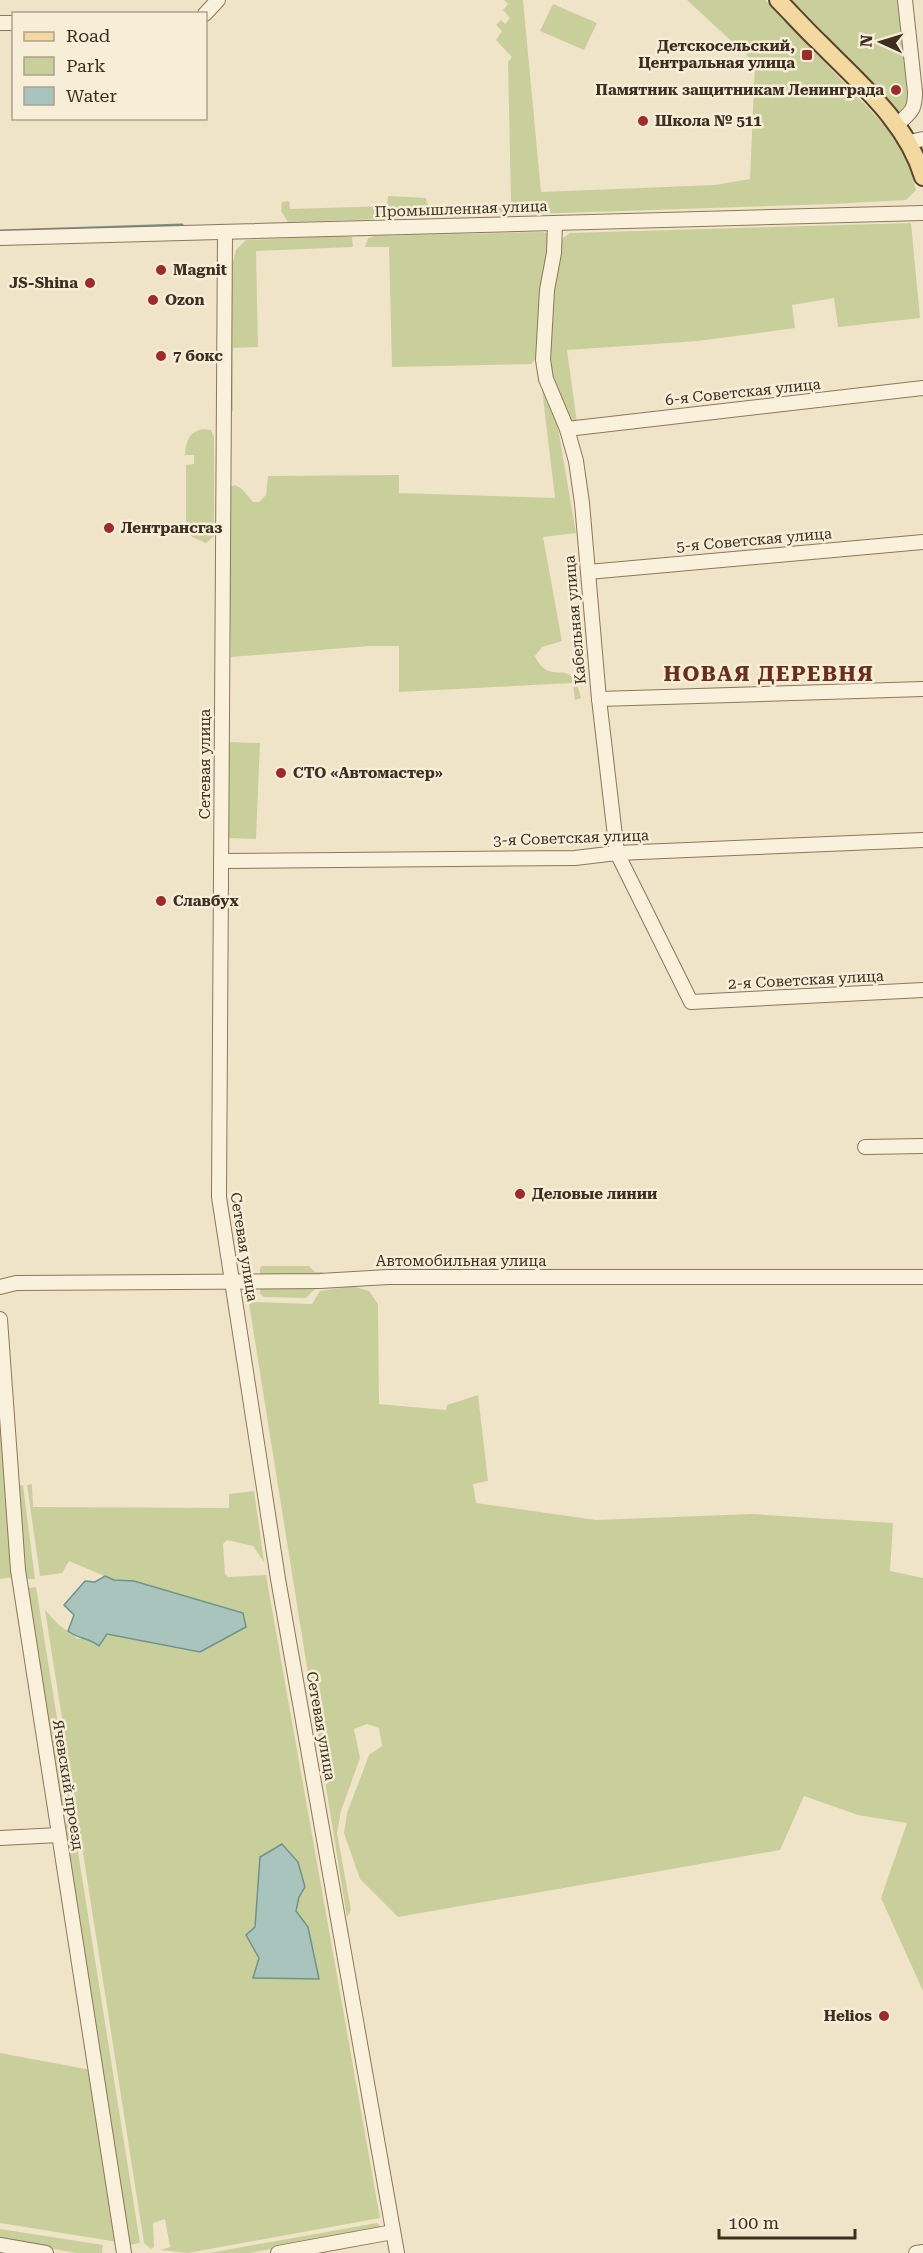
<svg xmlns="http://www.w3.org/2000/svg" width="923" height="2253" font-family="'Roboto Serif',serif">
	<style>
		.green { fill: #c9cf9b; fill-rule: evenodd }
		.water { fill: #a9c4bc; stroke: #6f938a; stroke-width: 1.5 }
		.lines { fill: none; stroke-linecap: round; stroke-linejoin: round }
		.stream { stroke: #6f938a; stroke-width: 3 }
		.minor-casing { stroke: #8d765c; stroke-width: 16 }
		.major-casing { stroke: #5b4430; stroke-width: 20 }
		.minor { stroke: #faf1dc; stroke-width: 14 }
		.major { stroke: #f3d9a0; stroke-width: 16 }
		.poi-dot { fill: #9e2a2b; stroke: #f7eed8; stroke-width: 2 }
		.labels { text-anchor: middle; stroke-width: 5; stroke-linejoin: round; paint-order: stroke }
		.poi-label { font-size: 15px; font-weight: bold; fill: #3d2e20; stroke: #f7eed8; text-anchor: start }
		.street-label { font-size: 15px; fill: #3d2e20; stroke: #f7eed8 }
		.district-label { font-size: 21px; font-weight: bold; letter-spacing: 1.5px; fill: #6b2e1e; stroke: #f7eed8 }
	</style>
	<rect width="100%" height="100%" fill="#f0e4c8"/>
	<g class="green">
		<polygon points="504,0 523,0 541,192 715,185 750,179 755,63 687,0 765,0 893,134 910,166 916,190 906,200 832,204 288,222 281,211 282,202 289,201 290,209 387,206 388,196 426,198 428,205 511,203 508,62 512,57 496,40 502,31 496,25 501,20 505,24 510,18 503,10 508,4"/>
		<polygon points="791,0 900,0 910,89 909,107 901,115"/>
		<polygon points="553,4 597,23 584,50 540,31"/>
		<polygon points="911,223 920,318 838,327 834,298 792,305 795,328 698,341 567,350 577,423 568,425 551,380 546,342 557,259 563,238 570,233"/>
		<polygon points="542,232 548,233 551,242 540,353 531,364 392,367 389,247 365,247 368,238 375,236"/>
		<polygon points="341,236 352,237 353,247 256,251 258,347 233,348 233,411 230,413 230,266 232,266 236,250 246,240"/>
		<path d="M540 372 558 428 576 533 543 537 562 641 542 647 535 656C551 690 571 652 581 698L575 700 573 683 399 692V646H370L231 657 228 488 235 485 242 489 253 502H259L266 495 268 476 399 475V493L555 498Z"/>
		<path d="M204 429 211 430 214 437V536L206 543 192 537 186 527V465L194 464V455H185C186 441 189 431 204 429Z"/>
		<polygon points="228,742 260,743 256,839 228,838"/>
		<polygon points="262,1266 309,1266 315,1272 323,1272 323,1274 312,1276 260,1276 260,1268"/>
		<polygon points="260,1286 317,1287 306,1298 264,1297 260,1294"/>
		<polygon points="352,1286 369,1291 378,1304 379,1404 446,1410 447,1405 478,1395 488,1481 473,1484 476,1503 596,1520 752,1514 893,1523 890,1571 923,1578 923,1991 881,1898 907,1823 858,1815 804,1796 780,1850 398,1917 360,1879 344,1833 347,1813 369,1755 382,1746 379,1728 367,1724 354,1729 360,1758 341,1811 337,1833 351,1910 347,1918 249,1304 252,1302 312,1304 320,1291"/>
		<polygon points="0,1410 14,1577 0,1579"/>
		<path d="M32 1484 33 1507 229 1508V1494L254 1491 264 1562 253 1546 227 1540 223 1544 225 1574 228 1577 266 1575 380 2218 188 2253 161 2250 170 2247 165 2219 153 2223 154 2247 151 2249 144 2243 45 1610 59 1625 78 1639 107 1634 199 1652 246 1627 243 1613 134 1581 114 1580 69 1561 62 1573 40 1576 27 1485ZM259 1894 299 1896 296 1911 308 1927 259 1958 247 1935 255 1927Z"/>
		<polygon points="23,1485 35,1579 28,1579 24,1576 16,1486"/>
		<polygon points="36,1587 71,1805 61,1816 27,1592 29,1588"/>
		<polygon points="61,1820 74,1827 140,2243 129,2245"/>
		<polygon points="0,2053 91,2070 118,2242 0,2223"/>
		<polygon points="377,2223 381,2227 377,2230 249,2253 209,2253"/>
		<polygon points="0,2229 103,2245 102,2253 77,2253 0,2240"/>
	</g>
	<g class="water">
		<path d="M105 1576 114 1580 134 1581 243 1613 246 1627 200 1652 107 1634 99 1646C88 1637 80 1640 68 1631L74 1615 64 1605 85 1581 95 1582Z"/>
		<polygon points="282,1844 298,1862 305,1887 299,1897 296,1911 308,1927 319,1979 253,1978 259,1958 246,1935 255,1927 260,1857"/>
	</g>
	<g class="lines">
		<polyline class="stream" points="0,231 182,225"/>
		<g class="minor-casing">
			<g id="minor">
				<polyline points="205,14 218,0"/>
				<polyline points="0,23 14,23"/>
				<path d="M897 125C910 112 915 112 915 92L905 0"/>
				<polyline points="909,142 923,139"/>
				<polyline points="555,223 554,253 547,290 543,360 546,379 567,429 576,461 582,503 599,699 617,853 691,1002 923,990"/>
				<polyline points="225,232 219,1197 278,1579 397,2253"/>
				<polyline points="0,238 923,213"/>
				<polyline points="567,429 923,388"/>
				<polyline points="588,572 923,542"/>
				<polyline points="599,699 923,689"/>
				<polyline points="221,861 575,858 617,853 923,840"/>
				<polyline points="865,1147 923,1146"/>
				<polyline points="0,1287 16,1283 320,1281 388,1277 923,1277"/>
				<polyline points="0,1319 18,1570 124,2253"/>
				<polyline points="0,1838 59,1835"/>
				<polyline points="0,2245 46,2253"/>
				<polyline points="278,2253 393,2232"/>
				<polyline points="916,2253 923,2252"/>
			</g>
		</g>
		<g class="major-casing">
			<path id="major" d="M778 0C792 14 805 29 820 43 859 83 907 122 923 177"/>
		</g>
		<use href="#minor" class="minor"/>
		<use href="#major" class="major"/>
	</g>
	<g class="poi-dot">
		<rect x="801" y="49" width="12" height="12" rx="3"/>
		<circle cx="896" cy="90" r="6"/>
		<circle cx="643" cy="121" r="6"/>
		<circle cx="161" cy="270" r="6"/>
		<circle cx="90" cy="283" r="6"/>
		<circle cx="153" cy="300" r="6"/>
		<circle cx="161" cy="356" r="6"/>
		<circle cx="109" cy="528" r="6"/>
		<circle cx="281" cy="773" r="6"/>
		<circle cx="161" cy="901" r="6"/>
		<circle cx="520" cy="1194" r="6"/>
		<circle cx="884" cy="2016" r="6"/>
	</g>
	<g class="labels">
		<g class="poi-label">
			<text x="795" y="51" text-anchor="end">Детскосельский,<tspan x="795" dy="17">Центральная улица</tspan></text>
			<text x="884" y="95" text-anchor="end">Памятник защитникам Ленинграда</text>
			<text x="655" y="126">Школа № 511</text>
			<text x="173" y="275">Magnit</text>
			<text x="78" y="288" text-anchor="end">JS-Shina</text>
			<text x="165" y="305">Ozon</text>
			<text x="173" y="361">7 бокс</text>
			<text x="121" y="533">Лентрансгаз</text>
			<text x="293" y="778">СТО «Автомастер»</text>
			<text x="173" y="906">Славбух</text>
			<text x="532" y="1199">Деловые линии</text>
			<text x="872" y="2021" text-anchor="end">Helios</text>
		</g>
		<g class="street-label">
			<text transform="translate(461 209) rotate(-2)" y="5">Промышленная улица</text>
			<text transform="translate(743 392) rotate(-6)" y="5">6-я Советская улица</text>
			<text transform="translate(754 540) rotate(-5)" y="5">5-я Советская улица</text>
			<text transform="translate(575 620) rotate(-95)" y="5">Кабельная улица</text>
			<text transform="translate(205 764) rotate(-90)" y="5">Сетевая улица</text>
			<text transform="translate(571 838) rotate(-2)" y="5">3-я Советская улица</text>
			<text transform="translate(806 980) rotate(-3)" y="5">2-я Советская улица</text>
			<text transform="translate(244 1247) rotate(81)" y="5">Сетевая улица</text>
			<text x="461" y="1266">Автомобильная улица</text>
			<text transform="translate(321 1726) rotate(80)" y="5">Сетевая улица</text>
			<text transform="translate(68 1785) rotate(81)" y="5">Ячевский проезд</text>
		</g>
		<g class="district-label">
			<text x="769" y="681">НОВАЯ ДЕРЕВНЯ</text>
		</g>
	</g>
	<rect x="12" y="12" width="195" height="108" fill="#f7eed8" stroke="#ada18e" stroke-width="1.5"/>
	<rect x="24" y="32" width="30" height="9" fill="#f3d9a0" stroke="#ada18e" stroke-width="1.5"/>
	<text x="66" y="42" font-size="18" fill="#3d2e20">Road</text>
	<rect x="24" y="57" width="30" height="18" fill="#c9cf9b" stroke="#ada18e" stroke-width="1.5"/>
	<text x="66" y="72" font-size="18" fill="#3d2e20">Park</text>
	<rect x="24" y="87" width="30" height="18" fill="#a9c4bc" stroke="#ada18e" stroke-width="1.5"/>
	<text x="66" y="102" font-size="18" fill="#3d2e20">Water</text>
	<g transform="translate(881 42) rotate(274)" stroke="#f7eed8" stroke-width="4.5" paint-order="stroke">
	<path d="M0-4.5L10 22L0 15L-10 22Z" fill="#3d2e20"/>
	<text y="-9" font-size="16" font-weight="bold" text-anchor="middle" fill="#3d2e20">N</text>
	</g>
	<path d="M719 2229v9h136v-9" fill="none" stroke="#3d2e20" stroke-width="3"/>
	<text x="728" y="2229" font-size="18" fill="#3d2e20" stroke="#f7eed8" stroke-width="4.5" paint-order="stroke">100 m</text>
</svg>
